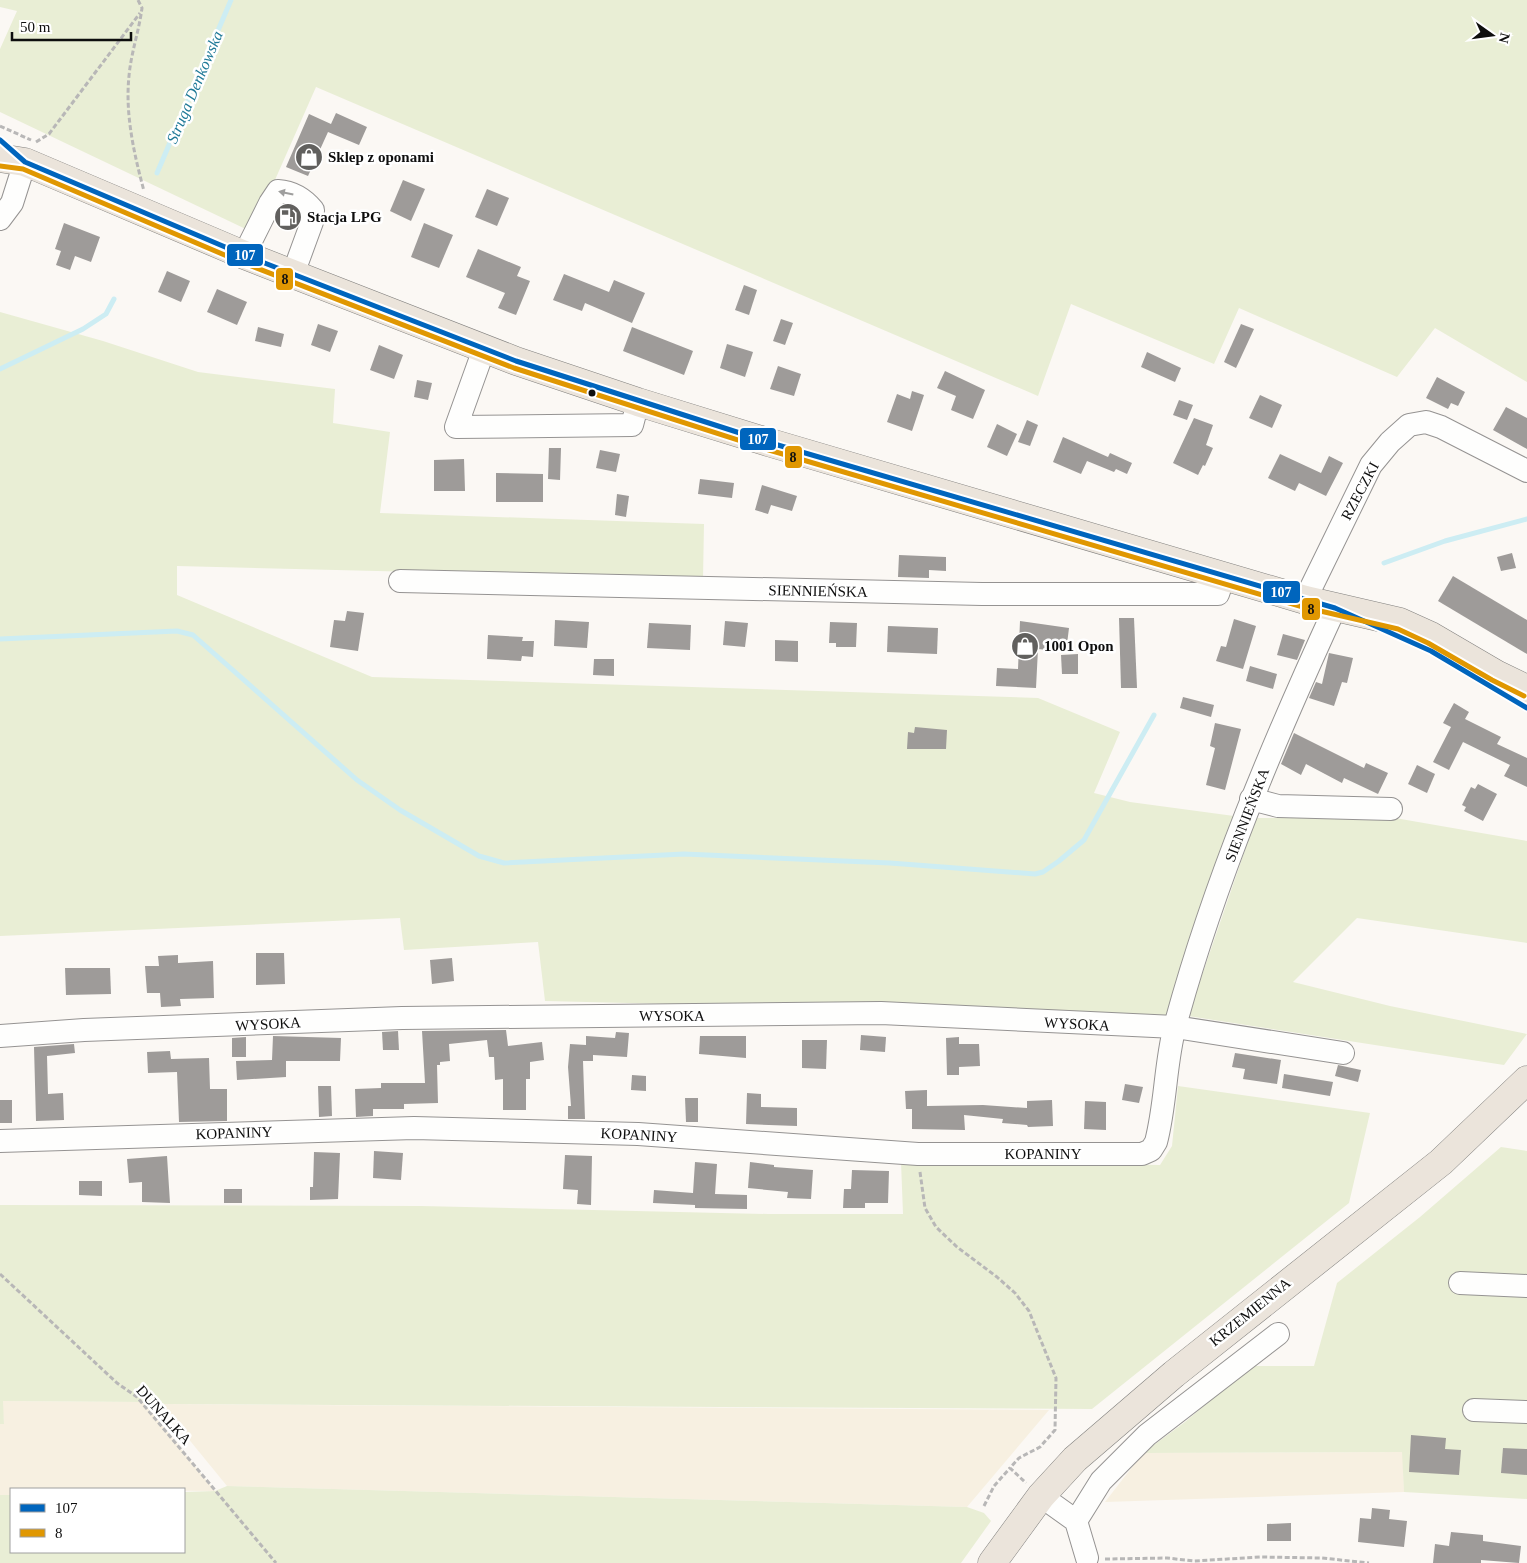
<svg xmlns="http://www.w3.org/2000/svg" width="1527" height="1563" font-family="'Times New Roman',serif">
	<style>
		.farmland { fill: #f7f0e1 }
		.green { fill: #e9eed5 }
		.lines { fill: none; stroke-linecap: round; stroke-linejoin: round }
		.stream { stroke: #cdedf3; stroke-width: 5 }
		.building { fill: #9e9b99 }
		.minor-casing { stroke: #959392; stroke-width: 24 }
		.major-casing { stroke: #82817f; stroke-width: 29 }
		.path { stroke: #b8b7b7; stroke-width: 3; stroke-dasharray: 5 2.5; stroke-linecap: butt }
		.minor { stroke: #fefefd; stroke-width: 22 }
		.major { stroke: #ebe4db; stroke-width: 28 }
		.bus-1-casing { stroke: #fff; stroke-width: 9 }
		.bus-2-casing { stroke: #fff; stroke-width: 9 }
		.bus-1 { stroke: #0065bd; stroke-width: 5 }
		.bus-2 { stroke: #e09701; stroke-width: 5 }
		.oneway { fill: #9e9e9d }
		.bus-dot { fill: #0e0e0e; stroke: #fff; stroke-width: 2 }
		.labels { text-anchor: middle; stroke-width: 5; stroke-linejoin: round; paint-order: stroke }
		.poi-label { font-size: 15px; font-weight: bold; fill: #0e0e0e; stroke: #fff; text-anchor: start }
		.street-label { font-size: 15px; fill: #0e0e0e; stroke: #fff }
		.water-label { font-size: 16px; font-style: italic; fill: #207a98; stroke: #fff }
		.line-badge { stroke: #fff; stroke-width: 2 }
		.badge-label { font-size: 14px; text-anchor: middle; font-weight: bold; fill: #fff }
		.pale-badge-label { font-size: 14px; text-anchor: middle; font-weight: bold; fill: #111 }
	</style>
	<rect width="100%" height="100%" fill="#fbf8f4"/>
	<g class="farmland">
		<polygon points="2,1401 143,1402 215,1491 11,1489 11,1495 0,1495 0,1424 4,1424"/>
		<polygon points="160,1404 1049,1410 967,1507 227,1486"/>
		<polygon points="1403,1452 1404,1492 1105,1502 1143,1453"/>
	</g>
	<g class="green">
		<polygon points="0,0 1527,0 1527,382 1435,328 1397,377 1239,308 1214,364 1071,304 1038,396 316,87 252,232 0,112 0,49 17,11 0,7"/>
		<polygon points="0,312 103,341 198,372 335,389 333,423 390,432 380,513 704,524 703,579 177,566 177,595 372,677 1038,698 1120,732 1094,793 1130,802 1234,816 1172,1008 1166,1016 545,1001 538,942 404,950 400,918 0,936"/>
		<polygon points="1256,818 1395,818 1527,841 1527,943 1357,918 1293,982 1390,1006 1527,1034 1504,1065 1188,1016"/>
		<polygon points="1178,1086 1370,1113 1349,1203 1092,1409 160,1404 143,1402 3,1401 4,1424 0,1424 0,1205 421,1206 768,1214 903,1214 901,1162 1160,1165 1172,1146"/>
		<polygon points="1501,1147 1527,1151 1527,1499 1404,1492 1402,1452 1143,1453 1185,1422 1250,1366 1314,1366 1337,1283 1420,1217"/>
		<polygon points="227,1486 967,1507 984,1513 991,1521 961,1563 0,1563 0,1495 11,1495 11,1552 184,1552 184,1492 215,1491"/>
	</g>
	<g class="lines">
		<g class="stream">
			<polyline points="157,173 231,0"/>
			<polyline points="0,369 83,329 106,314 114,299"/>
			<polyline points="1384,563 1445,541 1527,519"/>
			<polyline points="0,639 177,631 193,635 357,780 400,810 479,856 504,863 684,854 890,863 1035,874 1043,872 1059,861 1084,840 1154,715"/>
		</g>
	</g>
	<g class="building">
		<polygon points="336,113 367,127 359,145 328,132 308,176 286,167 309,114 331,124"/>
		<polygon points="403,180 425,189 411,221 390,211"/>
		<polygon points="487,189 509,198 497,226 475,217"/>
		<polygon points="64,223 100,237 91,262 75,256 70,270 56,265 61,251 55,249"/>
		<polygon points="424,223 453,235 439,268 411,257"/>
		<polygon points="478,249 521,267 517,276 530,281 516,315 498,308 505,293 466,277"/>
		<polygon points="167,271 190,281 181,302 158,292"/>
		<polygon points="564,274 609,292 614,280 645,293 632,323 585,303 582,311 553,300"/>
		<polygon points="744,285 757,290 749,315 735,310"/>
		<polygon points="217,289 247,302 237,325 207,312"/>
		<polygon points="781,319 793,323 785,345 773,341"/>
		<polygon points="318,324 338,331 330,352 311,345"/>
		<polygon points="1241,324 1254,329 1236,368 1224,362"/>
		<polygon points="258,327 284,334 281,347 255,341"/>
		<polygon points="632,327 693,351 684,375 623,351"/>
		<polygon points="727,344 753,352 745,377 720,368"/>
		<polygon points="379,345 403,355 394,379 370,370"/>
		<polygon points="1147,352 1181,368 1175,382 1141,367"/>
		<polygon points="778,366 801,374 794,396 770,389"/>
		<polygon points="945,371 985,390 973,419 951,410 956,396 937,388"/>
		<polygon points="1437,377 1465,392 1458,406 1451,403 1448,409 1426,398"/>
		<polygon points="417,380 432,383 428,400 414,397"/>
		<polygon points="912,391 924,395 912,431 887,422 897,394 910,399"/>
		<polygon points="1260,395 1282,405 1272,428 1249,418"/>
		<polygon points="1179,400 1193,405 1187,420 1173,415"/>
		<polygon points="1506,407 1527,418 1527,449 1493,430"/>
		<polygon points="1194,418 1213,425 1206,445 1213,448 1205,466 1203,465 1198,475 1173,463"/>
		<polygon points="1027,420 1038,425 1030,446 1018,442"/>
		<polygon points="997,424 1017,434 1007,456 987,447"/>
		<polygon points="1063,437 1108,457 1110,453 1132,463 1127,474 1116,469 1114,472 1087,461 1081,474 1053,462"/>
		<polygon points="549,448 561,448 560,480 548,479"/>
		<polygon points="600,450 620,454 616,472 596,468"/>
		<polygon points="1280,454 1321,473 1329,456 1343,463 1326,496 1299,483 1295,491 1268,478"/>
		<polygon points="464,459 465,491 434,491 434,460"/>
		<polygon points="496,473 543,474 543,502 496,502"/>
		<polygon points="700,479 734,483 732,498 698,494"/>
		<polygon points="762,485 797,496 792,511 771,505 768,514 755,510"/>
		<polygon points="617,494 629,496 626,517 615,515"/>
		<polygon points="1512,553 1516,568 1501,571 1497,557"/>
		<polygon points="899,555 946,557 946,571 929,570 929,578 898,577"/>
		<polygon points="1453,576 1527,620 1527,654 1438,601"/>
		<polygon points="347,611 364,613 358,651 330,647 334,620 345,621"/>
		<polygon points="1119,618 1134,618 1137,688 1121,688"/>
		<polygon points="1234,619 1256,626 1243,669 1216,661 1221,646 1226,647"/>
		<polygon points="555,620 589,622 587,648 554,646"/>
		<polygon points="725,621 748,623 745,647 723,645"/>
		<polygon points="1020,621 1069,628 1066,652 1038,649 1036,688 996,686 997,668 1018,669"/>
		<polygon points="830,622 857,623 856,647 836,647 836,643 829,643"/>
		<polygon points="649,623 691,625 690,650 647,648"/>
		<polygon points="888,626 938,628 937,654 887,652"/>
		<polygon points="1283,634 1305,640 1297,660 1277,655"/>
		<polygon points="488,635 523,637 522,641 534,641 533,657 522,656 521,661 487,659"/>
		<polygon points="775,640 798,641 798,662 775,661"/>
		<polygon points="1329,653 1353,658 1347,683 1342,682 1334,706 1309,698 1316,682 1322,684"/>
		<polygon points="1078,654 1078,674 1062,674 1061,655"/>
		<polygon points="594,659 614,659 614,676 593,675"/>
		<polygon points="1250,666 1277,674 1273,689 1246,681"/>
		<polygon points="1183,697 1214,705 1211,717 1180,708"/>
		<polygon points="1454,703 1469,712 1465,719 1501,737 1497,744 1527,758 1527,787 1504,776 1510,765 1463,742 1449,770 1433,762 1451,727 1443,723"/>
		<polygon points="1215,723 1241,729 1225,790 1206,785 1215,748 1210,746"/>
		<polygon points="915,727 947,730 946,749 907,749 908,732 914,733"/>
		<polygon points="1294,733 1364,768 1366,763 1388,773 1378,794 1344,778 1342,783 1306,764 1301,775 1281,764"/>
		<polygon points="1417,765 1435,774 1427,793 1408,784"/>
		<polygon points="1478,784 1497,794 1483,821 1464,811 1466,807 1462,805 1471,787 1475,789"/>
		<polygon points="256,953 284,953 285,984 256,985"/>
		<polygon points="178,955 178,963 213,961 214,998 180,999 181,1006 161,1007 160,993 147,993 145,966 159,966 158,956"/>
		<polygon points="452,958 454,981 432,984 430,960"/>
		<polygon points="65,968 110,968 111,994 66,995"/>
		<polygon points="506,1030 508,1046 542,1042 544,1060 530,1062 530,1079 526,1079 526,1110 503,1110 503,1079 495,1080 494,1057 489,1057 487,1040 449,1044 450,1061 440,1062 440,1065 437,1065 438,1103 404,1104 404,1109 373,1109 373,1116 356,1117 355,1089 381,1088 381,1083 425,1083 422,1031"/>
		<polygon points="398,1031 399,1050 383,1050 382,1032"/>
		<polygon points="616,1032 629,1033 627,1057 593,1055 593,1061 583,1061 585,1119 568,1119 568,1106 571,1106 568,1067 570,1044 586,1045 586,1036 615,1038"/>
		<polygon points="861,1035 886,1037 885,1052 860,1050"/>
		<polygon points="273,1036 341,1038 340,1061 286,1061 286,1077 237,1080 236,1061 272,1060"/>
		<polygon points="700,1036 746,1036 746,1058 699,1054"/>
		<polygon points="246,1037 246,1057 232,1057 232,1038"/>
		<polygon points="959,1037 959,1044 979,1044 980,1066 959,1067 959,1075 947,1075 946,1038"/>
		<polygon points="802,1040 827,1040 826,1069 802,1068"/>
		<polygon points="74,1044 75,1053 47,1056 48,1094 63,1093 64,1120 36,1121 34,1047"/>
		<polygon points="170,1051 171,1059 209,1058 210,1089 227,1089 227,1121 179,1122 177,1072 148,1073 147,1052"/>
		<polygon points="1235,1053 1281,1060 1277,1084 1243,1079 1245,1069 1232,1067"/>
		<polygon points="1338,1065 1361,1070 1358,1082 1335,1076"/>
		<polygon points="1284,1074 1333,1082 1330,1096 1282,1088"/>
		<polygon points="632,1075 646,1076 646,1091 631,1090"/>
		<polygon points="1125,1084 1143,1087 1139,1103 1122,1100"/>
		<polygon points="318,1086 331,1086 332,1116 319,1117"/>
		<polygon points="927,1090 927,1106 983,1105 1027,1108 1027,1101 1052,1100 1053,1126 1028,1127 1027,1125 1002,1123 1003,1119 964,1115 965,1130 912,1129 912,1109 906,1109 905,1091"/>
		<polygon points="747,1093 761,1094 761,1107 797,1108 797,1126 746,1124"/>
		<polygon points="685,1098 698,1098 698,1122 686,1122"/>
		<rect x="0" y="1100" width="12" height="23"/>
		<polygon points="1085,1101 1106,1102 1106,1130 1084,1129"/>
		<polygon points="374,1151 403,1153 401,1180 373,1178"/>
		<polygon points="314,1152 340,1153 338,1199 310,1200 310,1187 313,1187"/>
		<polygon points="565,1155 592,1156 591,1205 577,1204 578,1190 563,1189"/>
		<polygon points="167,1156 170,1203 142,1202 142,1182 129,1183 127,1159"/>
		<polygon points="695,1162 717,1164 715,1194 747,1195 747,1209 695,1208 695,1205 653,1203 654,1190 693,1193"/>
		<polygon points="750,1162 774,1165 774,1167 813,1170 811,1199 787,1198 788,1192 748,1188"/>
		<polygon points="852,1170 889,1171 888,1203 865,1203 865,1208 843,1208 844,1189 851,1189"/>
		<polygon points="79,1181 102,1181 102,1196 79,1195"/>
		<rect x="224" y="1189" width="18" height="14"/>
		<polygon points="1411,1435 1446,1438 1445,1449 1461,1450 1459,1475 1409,1472"/>
		<polygon points="1503,1448 1527,1449 1527,1475 1501,1473"/>
		<polygon points="1372,1508 1390,1510 1389,1519 1407,1521 1404,1547 1358,1542 1360,1518 1371,1519"/>
		<polygon points="1291,1523 1291,1541 1267,1541 1267,1524"/>
		<polygon points="1451,1532 1483,1535 1483,1541 1521,1546 1519,1563 1481,1560 1481,1563 1433,1563 1435,1544 1449,1546"/>
	</g>
	<g class="lines">
		<g class="minor-casing">
			<g id="minor">
				<polyline points="0,219 12,203 25,162"/>
				<path d="M244 255 270 203 278 191C293 192 303 198 313 210L312 222 293 274"/>
				<polyline points="484,349 456,427 632,425 638,402"/>
				<polyline points="400,581 982,594 1218,594 1224,576"/>
				<polyline points="1305,600 1371,465 1390,442 1409,425 1426,422 1441,427 1527,471"/>
				<polyline points="1251,799 1278,806 1391,809"/>
				<polyline points="0,1036 84,1030 402,1018 881,1013 1175,1027 1343,1053"/>
				<path d="M0 1141 414 1128 638 1134 918 1154H1142L1151 1150 1156 1142C1166 1104 1165 1064 1175 1026 1214 882 1273 743 1335 608"/>
				<polyline points="1460,1283 1527,1286"/>
				<polyline points="1474,1410 1527,1412"/>
				<polyline points="1041,1496 1076,1521 1087,1558"/>
				<polyline points="1076,1521 1101,1481 1147,1435 1278,1334"/>
			</g>
		</g>
		<g class="major-casing">
			<g id="major">
				<polyline points="0,158 25,162 244,255 516,361 638,402 771,443 1305,600 1400,622 1431,636 1496,674 1527,689"/>
				<polyline points="992,1563 1041,1496 1075,1459 1174,1374 1441,1162 1527,1080"/>
			</g>
		</g>
		<g class="path">
			<path d="M138 0 142 8C139 31 131 53 129 76 125 114 134 154 144 191"/>
			<polyline points="0,126 31,140"/>
			<polyline points="36,142 49,134 140,13"/>
			<polyline points="920,1172 925,1208 936,1227 957,1247 997,1277 1015,1293 1029,1311 1056,1378 1055,1430 1040,1447 1019,1458 1010,1468 1026,1483"/>
			<polyline points="0,1274 117,1383 137,1397 276,1563"/>
			<polyline points="984,1506 994,1486 1010,1468"/>
			<polyline points="1105,1559 1167,1558 1194,1561 1260,1557 1322,1558 1369,1563"/>
		</g>
		<use href="#minor" class="minor"/>
		<use href="#major" class="major"/>
		<g class="bus-1-casing">
			<polyline id="bus-1" points="0,140 25,162 244,255 516,361 771,443 1335,608 1431,651 1527,708"/>
		</g>
		<g class="bus-2-casing">
			<polyline id="bus-2" points="0,166 23,169 241,262 514,368 769,450 1303,607 1398,629 1428,643 1492,680 1524,696"/>
		</g>
		<use href="#bus-1" class="bus-1"/>
		<use href="#bus-2" class="bus-2"/>
	</g>
	<defs><path id="oneway-solid" d="M-6-.8H1V-3.2L6.5 0L1 3.2V.8H-6Z" transform="scale(1.25)"/></defs>
	<use class="oneway" href="#oneway-solid" transform="translate(286 193) rotate(-168)"/>
	<defs>
		<g id="shop-disc" transform="scale(1.4375)"><circle r="9.5" fill="#61605e" stroke="#fff"/><path d="M-5-2.5h2.3a2.7 3.5 0 0 1 5.4 0H5L5.5 6h-11ZM-1.5-2.5h3a1.5 2.3 0 0 0-3 0Z" fill="#fff"/></g>
		<g id="fuel-disc" transform="scale(1.4375)"><circle r="9.5" fill="#61605e" stroke="#fff"/><path d="M-5.5-6h7V0h2V4h1.3V-2.5L3-4.5l.8-.8L6-3V5H2.5V1h-1V6h-7ZM-4.2-4.7v3.2H.2V-4.7Z" fill="#fff"/></g>
	</defs>
	<g fill-rule="evenodd">
		<use href="#shop-disc" x="309" y="157"/>
		<use href="#fuel-disc" x="288" y="217"/>
		<use href="#shop-disc" x="1025" y="646"/>
	</g>
	<circle class="bus-dot" cx="592" cy="393" r="4.5"/>
	<g class="labels">
		<g class="poi-label">
			<text x="328" y="162">Sklep z oponami</text>
			<text x="307" y="222">Stacja LPG</text>
			<text x="1044" y="651">1001 Opon</text>
		</g>
		<g class="street-label">
			<text transform="translate(1360 491) rotate(-62)" y="5">RZECZKI</text>
			<text transform="translate(818 591) rotate(1)" y="5">SIENNIEŃSKA</text>
			<text transform="translate(1247 815) rotate(-69)" y="5">SIENNIEŃSKA</text>
			<text x="672" y="1021">WYSOKA</text>
			<text transform="translate(268 1024) rotate(-3)" y="5">WYSOKA</text>
			<text transform="translate(1077 1024) rotate(3)" y="5">WYSOKA</text>
			<text transform="translate(234 1133) rotate(-2)" y="5">KOPANINY</text>
			<text transform="translate(639 1135) rotate(3)" y="5">KOPANINY</text>
			<text x="1043" y="1159">KOPANINY</text>
			<text transform="translate(1250 1312) rotate(-39)" y="5">KRZEMIENNA</text>
			<text transform="translate(164 1415) rotate(48)" y="5">DUNALKA</text>
		</g>
		<g class="water-label">
			<text transform="translate(194 87) rotate(-67)" y="6">Struga Denkowska</text>
		</g>
	</g>
	<g class="line-badge">
		<rect x="226" y="243" width="38" height="24" rx="5" fill="#0065bd"/>
		<rect x="275" y="267" width="19" height="24" rx="5" fill="#e09701"/>
		<rect x="739" y="427" width="38" height="24" rx="5" fill="#0065bd"/>
		<rect x="784" y="445" width="19" height="24" rx="5" fill="#e09701"/>
		<rect x="1262" y="580" width="39" height="24" rx="5" fill="#0065bd"/>
		<rect x="1301" y="597" width="20" height="24" rx="5" fill="#e09701"/>
	</g>
	<g class="badge-label">
		<text x="245" y="260">107</text>
		<text x="758" y="444">107</text>
		<text x="1281" y="597">107</text>
	</g>
	<g class="pale-badge-label">
		<text x="285" y="284">8</text>
		<text x="793" y="462">8</text>
		<text x="1311" y="614">8</text>
	</g>
	<rect x="10" y="1488" width="175" height="65" fill="#ffffff" stroke="#9f9f9f"/>
	<rect x="20" y="1504" width="25" height="8" fill="#0065bd" stroke="#9f9f9f"/>
	<text x="55" y="1513" font-size="15" fill="#0e0e0e">107</text>
	<rect x="20" y="1529" width="25" height="8" fill="#e09701" stroke="#9f9f9f"/>
	<text x="55" y="1538" font-size="15" fill="#0e0e0e">8</text>
	<g transform="translate(1492 35) rotate(104)" stroke="#ffffff" stroke-width="4" paint-order="stroke">
	<path d="M0-4L9 19L0 12L-9 19Z" fill="#0e0e0e"/>
	<text y="-8" font-size="14" font-weight="bold" text-anchor="middle" fill="#0e0e0e">N</text>
	</g>
	<path d="M12 32v8h119v-8" fill="none" stroke="#0e0e0e" stroke-width="2.5"/>
	<text x="20" y="32" font-size="15" fill="#0e0e0e" stroke="#ffffff" stroke-width="4" paint-order="stroke">50 m</text>
</svg>
